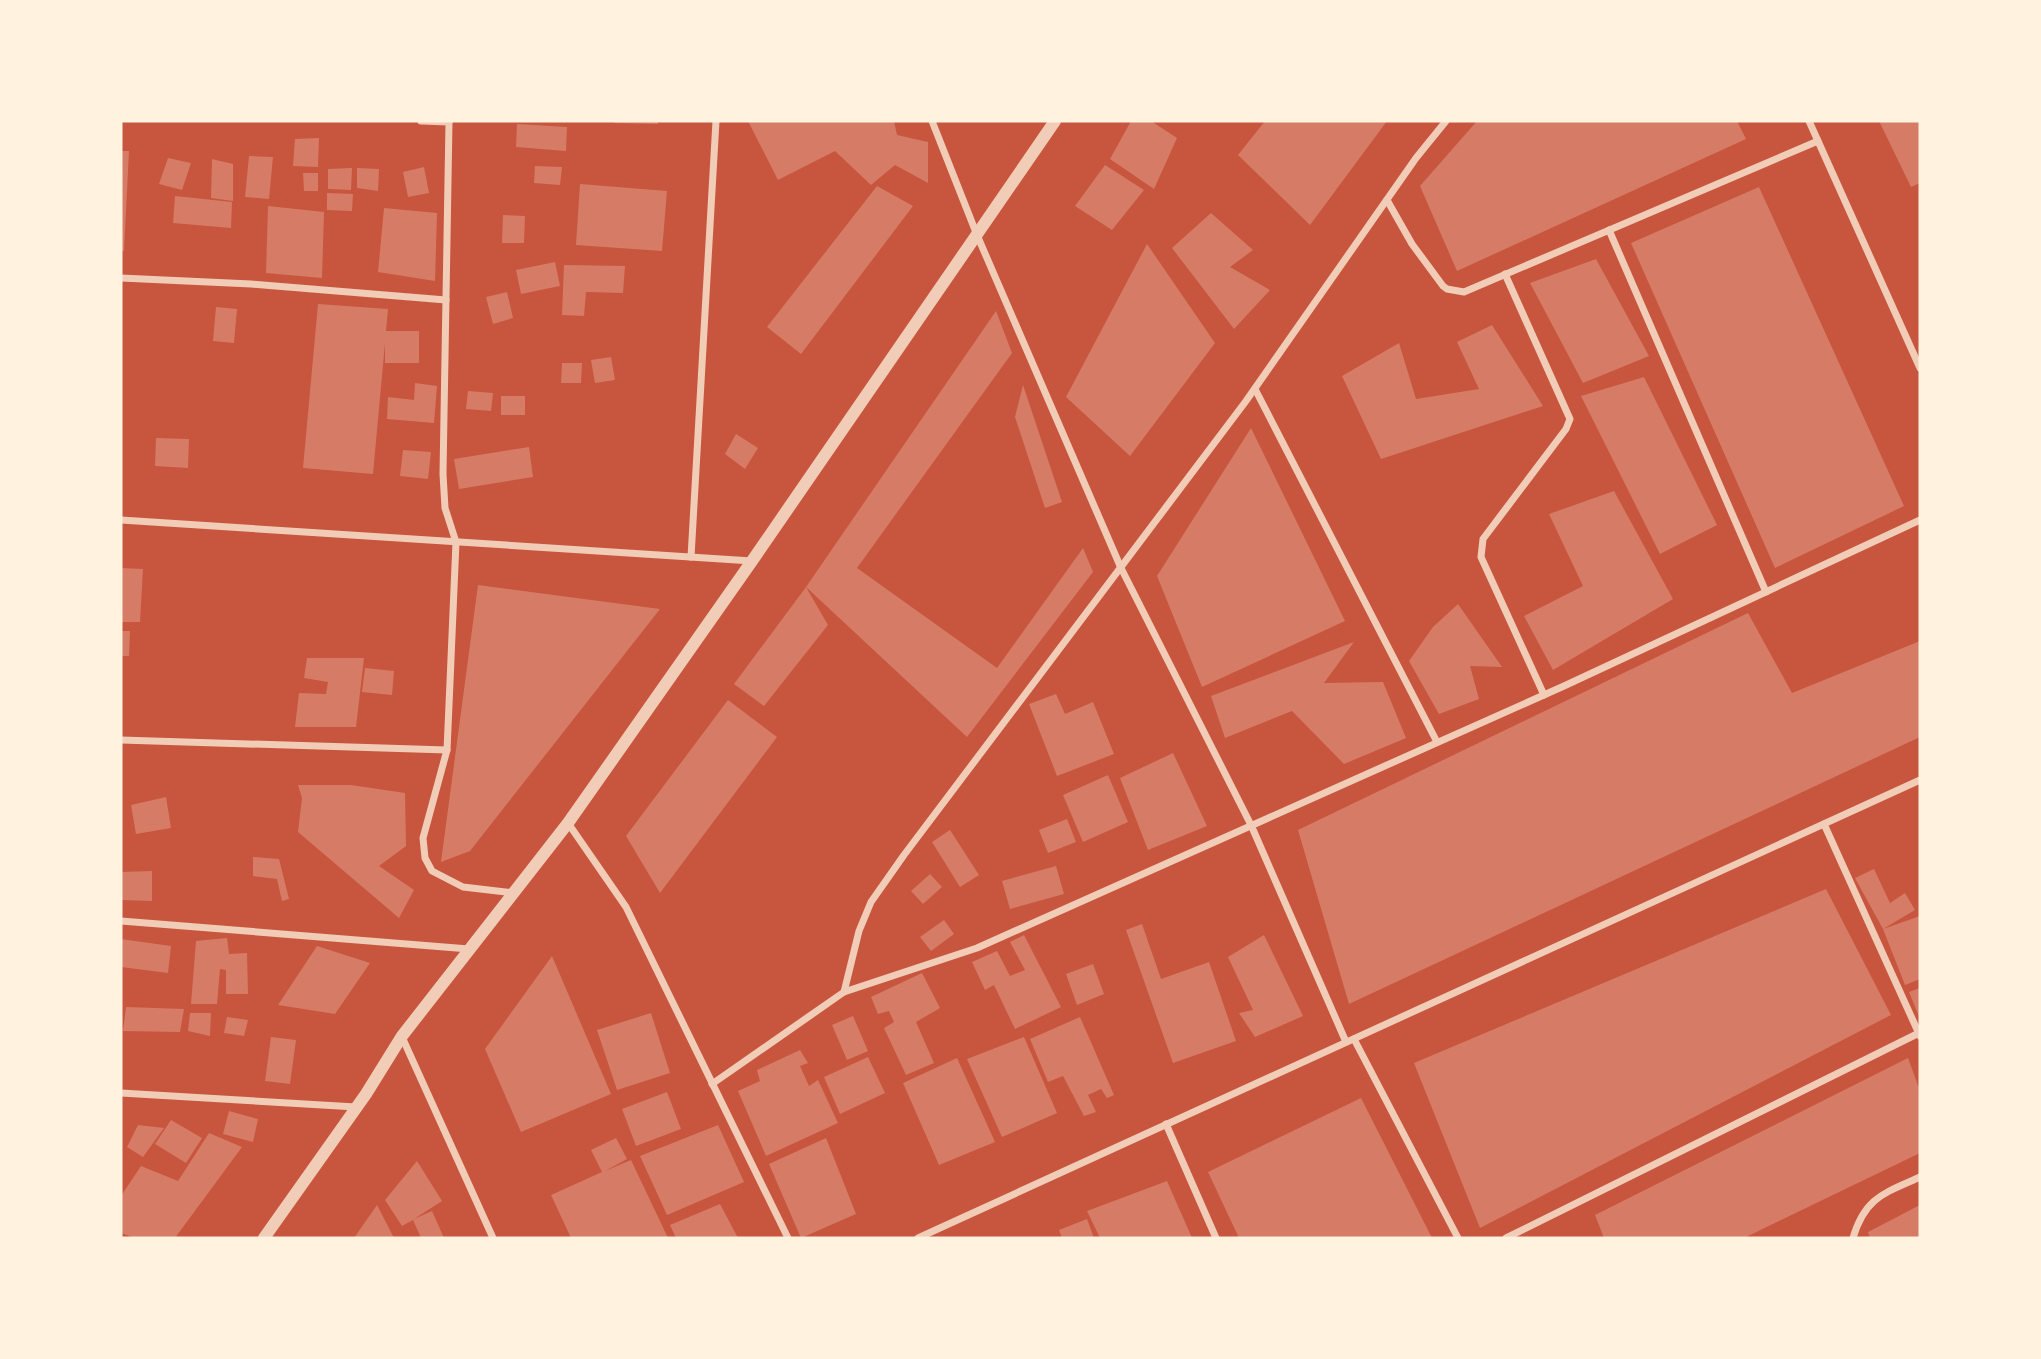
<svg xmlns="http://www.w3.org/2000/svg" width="2041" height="1359" font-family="'Asap Condensed',sans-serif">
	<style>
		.building { fill: #d67c66 }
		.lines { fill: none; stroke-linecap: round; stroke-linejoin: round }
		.minor { stroke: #f1ccb7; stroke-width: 7 }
		.tertiary { stroke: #f1ccb7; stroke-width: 12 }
	</style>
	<rect width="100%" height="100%" fill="#c8553d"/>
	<g class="building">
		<polygon points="614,121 658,121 658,124 614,123"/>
		<polygon points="748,121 894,121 897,135 928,142 928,183 895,165 871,185 835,151 778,180"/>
		<polygon points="1131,121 1151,121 1177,138 1154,189 1110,159"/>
		<polygon points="1265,121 1387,121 1310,225 1238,155"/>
		<polygon points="1477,121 1737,121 1746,139 1457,271 1420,186"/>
		<polygon points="1879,121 1920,121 1920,183 1911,187"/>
		<polygon points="517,124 567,127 566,151 516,147"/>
		<polygon points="319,138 318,167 293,166 295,139"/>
		<polygon points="121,151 129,151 124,251 121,251"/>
		<polygon points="249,156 273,157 269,199 245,197"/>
		<polygon points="168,158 191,163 182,190 159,184"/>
		<polygon points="212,159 233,164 233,201 211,198"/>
		<polygon points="1105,165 1144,190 1112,230 1075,206"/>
		<polygon points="535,166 562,167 560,185 534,183"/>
		<polygon points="424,167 429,193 408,197 403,172"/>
		<polygon points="352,168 351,190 328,189 328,169"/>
		<polygon points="357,168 379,169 378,191 357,188"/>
		<polygon points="303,173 318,173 318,191 304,191"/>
		<polygon points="580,184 667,191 662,251 576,245"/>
		<polygon points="877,186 913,206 801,354 767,327"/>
		<polygon points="1759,187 1904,506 1775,568 1631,243"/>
		<polygon points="327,193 353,194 352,211 327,210"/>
		<polygon points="175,196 232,202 231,228 173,223"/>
		<polygon points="268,206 324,212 322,278 266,273"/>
		<polygon points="384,208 437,213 435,281 378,272"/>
		<polygon points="1211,213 1253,250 1230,267 1270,290 1234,329 1172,248"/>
		<polygon points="503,215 525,216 524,243 502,243"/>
		<polygon points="1147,244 1215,343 1130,456 1066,397"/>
		<polygon points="1596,259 1649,356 1583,383 1530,283"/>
		<polygon points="555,262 560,286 521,294 516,270"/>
		<polygon points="564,265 625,266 623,293 586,292 584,316 562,315"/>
		<polygon points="507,292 513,318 493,324 486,297"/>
		<polygon points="318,304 388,309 386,331 419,331 419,363 385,363 385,343 373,474 303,468"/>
		<polygon points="216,307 237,309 234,343 213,341"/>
		<polygon points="996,311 1012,353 857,568 997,668 1083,548 1093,572 967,737 806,587"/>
		<polygon points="1492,325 1543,406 1381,459 1342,376 1399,343 1416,399 1479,389 1457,342"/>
		<polygon points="611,357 615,380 595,383 591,360"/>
		<polygon points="562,363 582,363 581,383 561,383"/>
		<polygon points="1644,377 1717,525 1660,554 1581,396"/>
		<polygon points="415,383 437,386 434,423 387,419 388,397 414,400"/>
		<polygon points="1023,385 1062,502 1045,508 1015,417"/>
		<polygon points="468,391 493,393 491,411 466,409"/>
		<rect x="501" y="396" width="24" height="19"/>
		<polygon points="1251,428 1345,621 1202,687 1157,576"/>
		<polygon points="736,434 758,448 745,469 725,454"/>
		<polygon points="156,438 189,439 188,468 155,466"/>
		<polygon points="529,447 533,477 459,489 454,459"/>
		<polygon points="403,450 431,452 428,479 400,476"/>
		<polygon points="1614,491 1673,599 1553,670 1524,616 1583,586 1549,514"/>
		<polygon points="121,568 143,569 140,622 121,622"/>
		<polygon points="478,585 660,609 470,851 441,862"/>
		<polygon points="806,587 828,625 764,706 734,684"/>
		<polygon points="1458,604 1502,667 1470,666 1479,699 1439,714 1409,661 1433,627"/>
		<polygon points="1748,613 1792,693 1920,641 1920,737 1349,1004 1298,830"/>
		<polygon points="121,631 130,631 129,656 121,656"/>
		<polygon points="1354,642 1324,683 1383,682 1406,738 1344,764 1292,711 1225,738 1211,696"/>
		<polygon points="307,658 364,658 356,727 295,727 299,693 326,694 328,682 304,678"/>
		<polygon points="365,668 394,671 392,695 362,692"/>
		<polygon points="1056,694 1065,714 1093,702 1114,754 1057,776 1029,704"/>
		<polygon points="728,700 777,737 660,893 626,836"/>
		<polygon points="1173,753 1207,826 1148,850 1120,778"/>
		<polygon points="1108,775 1128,822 1083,842 1063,795"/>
		<polygon points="298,785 351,785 405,793 406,846 379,866 414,890 399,918 298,832 302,798"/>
		<polygon points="166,797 171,828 136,834 131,805"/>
		<polygon points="1067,819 1076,842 1048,853 1039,830"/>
		<polygon points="950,830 979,875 960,887 932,842"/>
		<polygon points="253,857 279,859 289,899 282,901 277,879 253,876"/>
		<polygon points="1056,866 1064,894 1010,909 1002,881"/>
		<polygon points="1874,869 1890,903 1905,893 1915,910 1883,929 1920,916 1920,979 1905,985 1883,929 1855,878"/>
		<polygon points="152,871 152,901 121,900 121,872"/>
		<polygon points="930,874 942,887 923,904 911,891"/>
		<polygon points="1826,889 1891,1015 1480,1228 1414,1063"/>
		<polygon points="944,920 954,934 931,951 920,937"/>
		<polygon points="1142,924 1161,979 1209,962 1236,1041 1173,1063 1126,930"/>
		<polygon points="1024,935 1061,1007 1015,1029 994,985 985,990 972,962 997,951 1010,976 1025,970 1010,942"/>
		<polygon points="1264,935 1303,1016 1255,1037 1239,1013 1253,1010 1228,957"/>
		<polygon points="227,938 229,954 247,953 248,994 226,994 226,970 220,969 217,1004 191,1004 196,941"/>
		<polygon points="121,939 171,946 168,973 121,967"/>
		<polygon points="317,946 370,963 335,1014 278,1005"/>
		<polygon points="552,956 611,1094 521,1132 485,1049"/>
		<polygon points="1093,964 1104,994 1077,1005 1066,974"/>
		<polygon points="922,973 940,1008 916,1022 934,1063 906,1075 884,1028 894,1022 889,1011 878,1014 871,997"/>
		<polygon points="1920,988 1920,1019 1909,992"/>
		<polygon points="126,1007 184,1009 180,1032 123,1031"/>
		<polygon points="190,1013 211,1013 210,1036 188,1031"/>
		<polygon points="651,1013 670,1073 617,1090 597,1030"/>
		<polygon points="853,1016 868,1051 847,1060 832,1025"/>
		<polygon points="227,1017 248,1020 244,1036 224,1033"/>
		<polygon points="1080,1017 1114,1095 1107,1098 1101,1089 1088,1095 1096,1112 1084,1116 1063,1076 1048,1082 1030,1039"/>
		<polygon points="271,1037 296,1040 290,1084 265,1081"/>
		<polygon points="1024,1037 1057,1113 1002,1137 967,1059"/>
		<polygon points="800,1050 808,1063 800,1066 809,1086 818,1080 838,1123 766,1156 738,1091 760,1081 757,1070"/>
		<polygon points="868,1057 885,1093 840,1114 824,1077"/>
		<polygon points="957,1058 995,1142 939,1165 903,1083"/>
		<polygon points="1908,1058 1920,1091 1920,1153 1744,1238 1604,1238 1595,1215"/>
		<polygon points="667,1092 681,1129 636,1146 622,1109"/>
		<polygon points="1361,1098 1432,1238 1239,1238 1208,1172"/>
		<polygon points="229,1111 258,1119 253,1142 223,1134"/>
		<polygon points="171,1120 202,1138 186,1163 155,1144"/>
		<polygon points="138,1125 164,1128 143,1157 127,1147"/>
		<polygon points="718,1125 744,1182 667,1215 640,1156"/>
		<polygon points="209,1133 242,1147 175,1238 135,1238 121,1233 121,1196 141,1166 178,1181"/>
		<polygon points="616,1138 627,1159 605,1171 631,1160 668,1238 571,1238 551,1195 602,1172 591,1150"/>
		<polygon points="826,1138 856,1214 801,1238 769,1164"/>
		<polygon points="417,1161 442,1201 414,1219 432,1211 444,1238 421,1238 413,1220 402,1226 385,1200"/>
		<polygon points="1167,1181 1192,1238 1100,1238 1087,1211"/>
		<polygon points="720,1204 738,1238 676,1238 670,1225"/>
		<polygon points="377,1205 394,1238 354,1238"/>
		<polygon points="1920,1205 1920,1238 1870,1238 1868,1232"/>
		<polygon points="1087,1219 1094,1238 1062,1238 1059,1230"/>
	</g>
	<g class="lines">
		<g class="minor">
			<polyline points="421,121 449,122 449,121"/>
			<polyline points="932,121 977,235 1121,568 1251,825 1346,1042"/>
			<polyline points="1809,121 1920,368"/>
			<polyline points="449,122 443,474 445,508 456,542 450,682 447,750 423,838 425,858 432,871 463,887 515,893"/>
			<polyline points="1387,200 1412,244 1443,286 1447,289 1464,292 1818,141"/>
			<polyline points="1609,230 1766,592"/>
			<polyline points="1505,274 1570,419 1566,429 1483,539 1481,557 1544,695"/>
			<polyline points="121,278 251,284 446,300"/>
			<polyline points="1255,389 1437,742"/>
			<polyline points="121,520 752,561"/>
			<polyline points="691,557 716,121"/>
			<polyline points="121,740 447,750"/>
			<polyline points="568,823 626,907 788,1238"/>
			<polyline points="1824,824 1920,1036"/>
			<polyline points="121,921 469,949"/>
			<polyline points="844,992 977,948 1564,686 1920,520"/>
			<polyline points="402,1037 493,1238"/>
			<polyline points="1354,1039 1458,1238"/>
			<polyline points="712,1084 844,992 859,931 871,902 904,855 1246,401 1416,158 1446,121"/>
			<polyline points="121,1093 356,1107"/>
			<polyline points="1166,1124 1216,1238"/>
			<polyline points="918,1238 1920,780"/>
			<polyline points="1506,1238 1919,1033"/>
			<path d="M1853 1238C1865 1197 1885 1193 1920 1177"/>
		</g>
		<polyline class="tertiary" points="264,1238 366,1094 402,1036 568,823 752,561 1055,121"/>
	</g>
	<rect width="2041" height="1359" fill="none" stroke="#fff3e0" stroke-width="245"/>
</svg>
